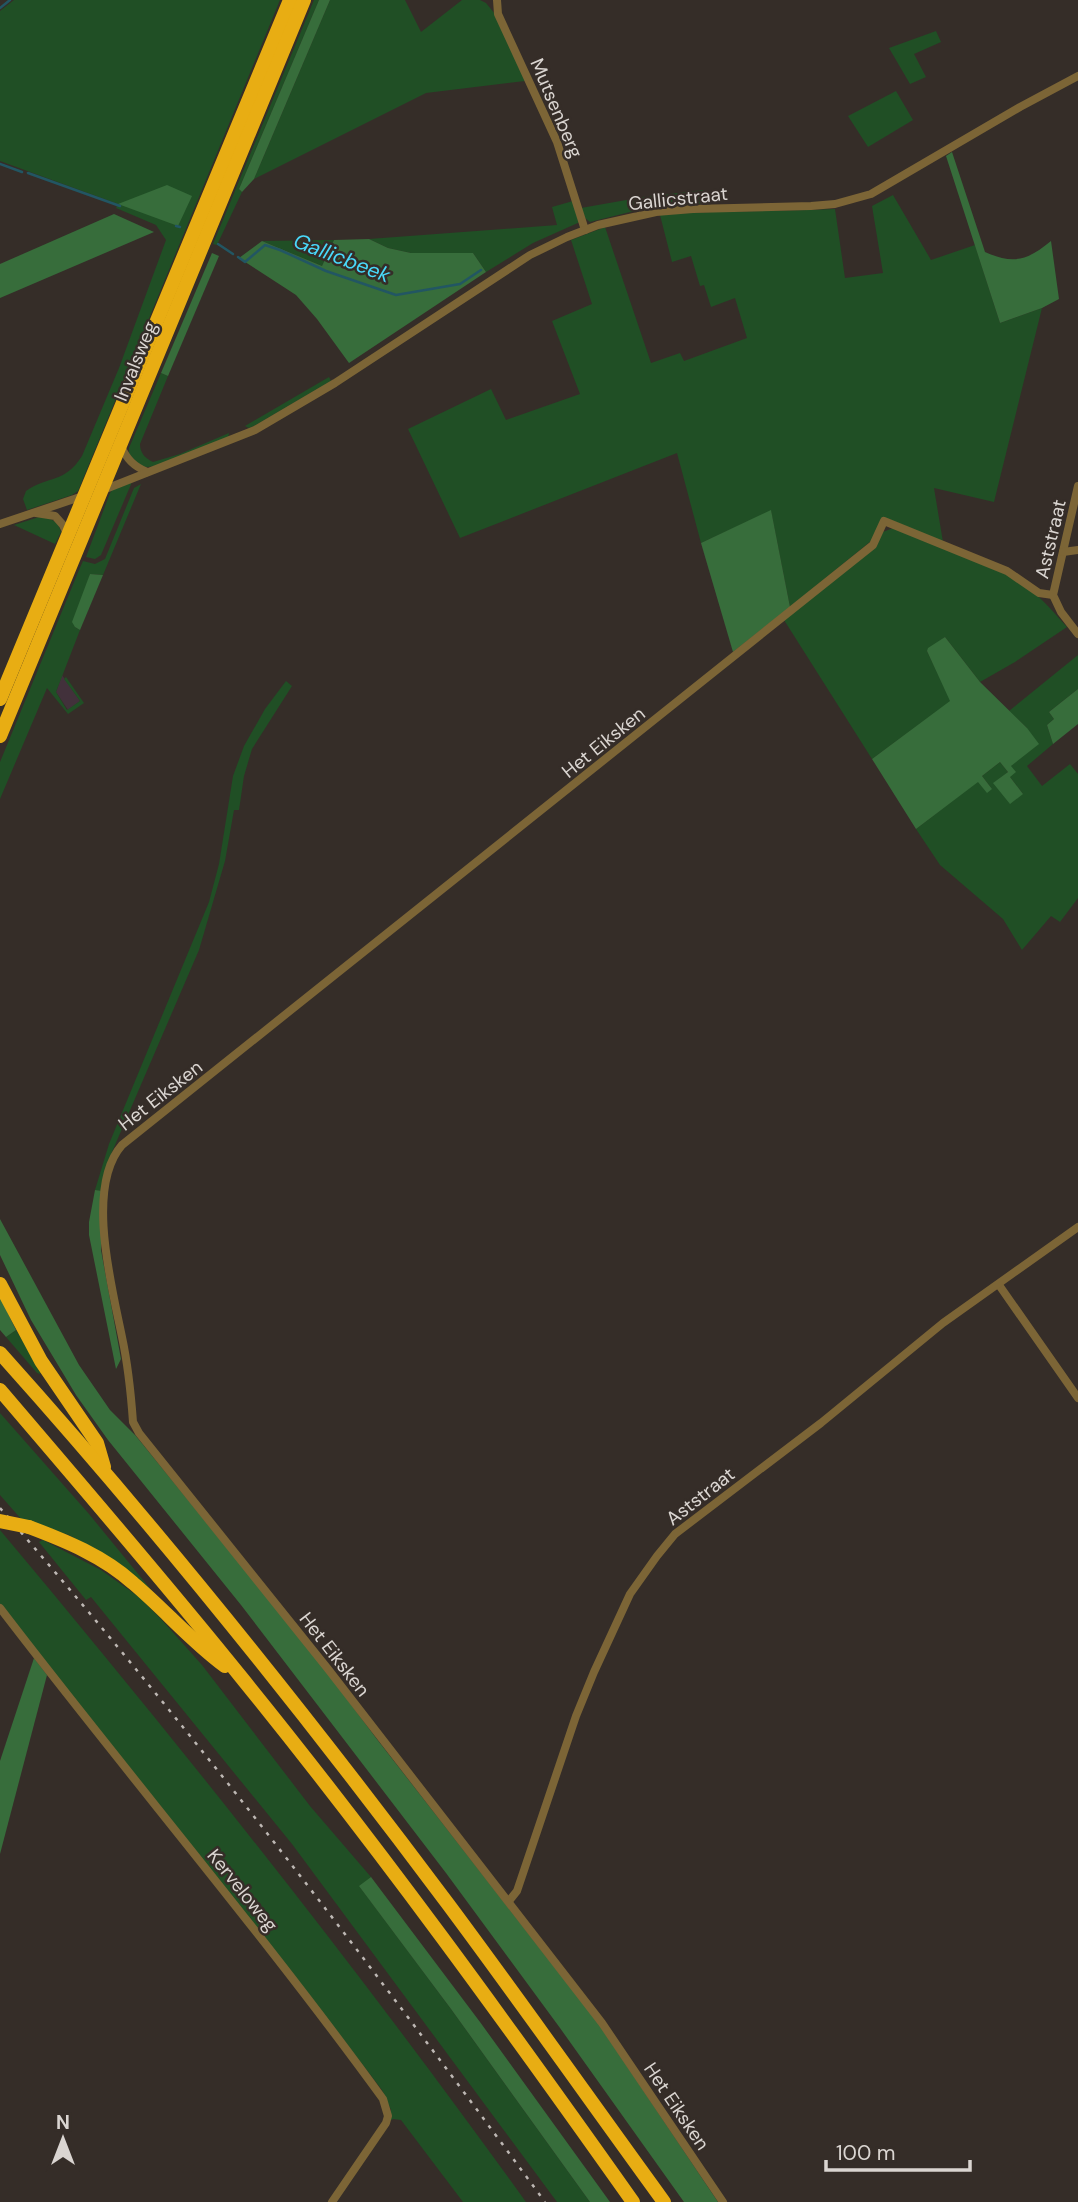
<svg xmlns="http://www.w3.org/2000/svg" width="1078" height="2202" font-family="'DM Sans',sans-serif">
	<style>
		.industrial { fill: #42313b }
		.green { fill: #204f25 }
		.forest { fill: #376d3b }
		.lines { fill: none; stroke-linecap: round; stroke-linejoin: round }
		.stream { stroke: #225663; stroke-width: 2.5 }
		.street { stroke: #7c6536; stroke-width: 8 }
		.highway { stroke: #e8ad13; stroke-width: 14 }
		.rail { stroke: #beb8b4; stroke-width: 2.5; stroke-dasharray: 3.5 7; stroke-linecap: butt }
		.highway-bridge { stroke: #e8ad13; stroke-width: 14 }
		.labels { text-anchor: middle; stroke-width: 5; stroke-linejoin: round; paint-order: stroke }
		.street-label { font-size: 19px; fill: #dad5d1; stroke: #352d28 }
		.water-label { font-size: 21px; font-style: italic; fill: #49d9fa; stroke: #352d28 }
	</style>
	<rect width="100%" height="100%" fill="#352d28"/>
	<polygon class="industrial" points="62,675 80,701 68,710 56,692"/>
	<g class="green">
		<path d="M14 0H280L78 491 72 495 27 510 23 499 26 491C49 475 64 484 82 456L119 368 166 240 156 225 116 208 118 204 0 161V11Z"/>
		<polygon points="314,0 319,0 239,189 242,192 217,245 213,244"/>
		<polygon points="330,0 405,0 421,32 462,0 480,0 486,3 495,14 525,81 426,93 254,179"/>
		<polygon points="936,31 941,42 914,54 926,77 910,84 889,48"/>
		<polygon points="896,91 913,120 868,147 848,116"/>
		<polygon points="704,190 703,203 630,212 590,222 585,218 581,208 643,197"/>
		<path d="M893 195 931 260 975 245 1000 323 1042 308 994 502 934 488 943 542 883 517 871 541 790 607 771 511 701 543 677 453 460 538 408 429 491 389 506 420 580 394 552 321 592 304 571 240 605 227 651 363 680 353 684 361 747 338 735 298 711 307 704 285 700 286 691 256 672 262 660 215C719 210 777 212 835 209L845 278 883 273 872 206Z"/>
		<polygon points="573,201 580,222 533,243 486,272 473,253 411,253 388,248 369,239 557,225 552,207"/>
		<polygon points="334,240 322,266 262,241"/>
		<path d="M161 373 168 376 140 444C140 453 145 458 153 462L180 454 229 433 228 439C212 445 161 467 147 467 140 467 134 460 129 454V448Z"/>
		<polygon points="329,377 331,381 254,426 249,428 245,426"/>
		<polygon points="132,482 101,555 95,559 86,557 110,493 113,489"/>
		<polygon points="141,484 103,575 90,574 75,627 80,630 56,692 67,710 80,701 64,679 66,677 84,703 68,714 47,688 0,799 0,762 79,570 83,561 95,564 105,559 134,488"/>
		<path d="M39 517C50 518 58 520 61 532L55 544 14 525Z"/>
		<path d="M893 528C935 545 992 562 1028 588 1043 599 1055 614 1067 627L1015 662 980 682 945 637 927 651 951 701 872 759 784 620 883 532Z"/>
		<polygon points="1078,655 1078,689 1049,712 1054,719 1047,725 1053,744 1027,766 1042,786 1070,764 1078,774 1078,898 1060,922 1051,916 1022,950 1003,919 940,865 916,829 978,781 992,789 982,776 1000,762 1008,772 994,783 1023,794 1010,777 1011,766 1027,728 1009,711"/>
		<polygon points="286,681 292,686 252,749 244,776 239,810 234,810 225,861 199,950 109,1159 103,1191 95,1190 109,1144 209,902 219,864 233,776 244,746 265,709"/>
		<polygon points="16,1330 41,1371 40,1374 37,1373 6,1337"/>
		<polygon points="0,1413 89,1514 157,1597 103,1555 69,1535 22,1520 0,1495"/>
		<path d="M0 1530C183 1748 360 1971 526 2202H463L401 2120 393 2119 390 2121 391 2110 382 2090 294 1975 53 1674 0 1604Z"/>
		<polygon points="43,1540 101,1570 139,1597 161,1619 202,1665 310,1806 371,1877 360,1887 451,2009 590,2202 557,2202 292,1844 91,1597 86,1600 39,1542"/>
	</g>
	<g class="forest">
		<polygon points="319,0 330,0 254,179 242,192 239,189"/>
		<path d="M952 152 985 252C1014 265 1028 260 1051 241L1059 299 1042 308 1000 323 946 156Z"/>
		<polygon points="167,185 192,196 178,226 118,204"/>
		<polygon points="114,214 154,232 0,298 0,264"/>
		<polygon points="369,239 388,248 411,253 473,253 486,272 349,363 317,319 296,295 239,258 262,241 322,266 334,240"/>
		<polygon points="212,253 219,256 168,376 161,373"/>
		<polygon points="771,510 790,607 733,652 701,543"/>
		<polygon points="90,574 103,575 80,630 75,627 72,622"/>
		<polygon points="945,637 980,682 1027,728 1039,744 1011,766 1016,772 1010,777 1023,794 1010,804 993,783 1008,772 1000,762 982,776 992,789 987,793 978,782 916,829 872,759 950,701 927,651 928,648"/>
		<polygon points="1078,689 1078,724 1053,744 1047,725 1054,719 1049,712"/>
		<polygon points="95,1190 103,1191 101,1250 121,1359 116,1369 89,1235 89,1222"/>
		<polygon points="0,1219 79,1365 110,1410 136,1436 317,1659 376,1738 598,2023 718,2202 684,2202 560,2028 446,1873 241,1605 108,1440 76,1395 31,1320 0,1255"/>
		<polygon points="0,1297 16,1330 6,1337 0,1330"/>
		<polygon points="34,1658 47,1675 0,1854 0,1761"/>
		<polygon points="371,1877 480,2022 610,2202 590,2202 451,2009 359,1886"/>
	</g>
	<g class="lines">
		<g class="stream">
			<polyline points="0,8 10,0"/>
			<polyline points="0,164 22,172"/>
			<polyline points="28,173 120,206"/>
			<polyline points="176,226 180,227"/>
			<polyline points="218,244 233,254"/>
			<polyline points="238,257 245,262 265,245 280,250 326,271 396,295 460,284 481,270"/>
		</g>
		<g class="street">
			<polyline points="497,0 498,14 557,142 585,230"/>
			<path d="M121 446C127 460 134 466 147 472"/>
			<polyline points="1078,486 1053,595 1061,612 1078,634"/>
			<polyline points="103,490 255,430 335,383 530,255 567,237 598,225 656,212 693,209 811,206 835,204 871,194 1020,107 1078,76"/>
			<polyline points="36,513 55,516 63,525 68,536"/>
			<polyline points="0,524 86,495"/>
			<polyline points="1063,552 1078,550"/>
			<polyline points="999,1285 1078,1398"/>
			<path d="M0 1608C126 1773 261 1931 383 2099L388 2116 386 2123 332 2202"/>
			<polyline points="509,1901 517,1891 576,1716 594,1672 630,1594 657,1556 675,1534 821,1423 943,1323 1078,1227"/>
			<path d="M723 2202 602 2023 328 1669 139 1433 133 1422C131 1394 128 1365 122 1337 112 1287 85 1187 122 1145L873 545 884 521 1007 571 1039 593 1053 595"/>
		</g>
		<g class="highway">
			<polyline points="0,699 290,0"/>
			<polyline points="0,736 304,0"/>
			<polyline points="0,1284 41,1361 97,1443 104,1467"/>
			<path d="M0 1353C158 1529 306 1714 448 1904 521 2002 592 2103 664 2202"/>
			<path d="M0 1390C81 1485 163 1580 241 1677 379 1847 507 2024 633 2202"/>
			<path d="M29 1527C66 1541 103 1556 133 1583 165 1610 192 1642 225 1666"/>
		</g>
		<path class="rail" d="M0 1508C193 1730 371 1965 545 2202"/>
		<polyline class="highway-bridge" points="0,1521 29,1527"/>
	</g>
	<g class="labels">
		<g class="street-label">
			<text transform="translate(557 108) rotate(67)" y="7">Mutsenberg</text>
			<text transform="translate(678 198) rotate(-6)" y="7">Gallicstraat</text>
			<text transform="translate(135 361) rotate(-68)" y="7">Invalsweg</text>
			<text transform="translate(1050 539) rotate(-77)" y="7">Aststraat</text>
			<text transform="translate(603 742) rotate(-39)" y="7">Het Eiksken</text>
			<text transform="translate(160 1095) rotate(-38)" y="7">Het Eiksken</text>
			<text transform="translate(700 1496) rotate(-38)" y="7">Aststraat</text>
			<text transform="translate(335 1654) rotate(52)" y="7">Het Eiksken</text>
			<text transform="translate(243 1890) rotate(51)" y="7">Kerveloweg</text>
			<text transform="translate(677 2106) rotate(56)" y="7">Het Eiksken</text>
		</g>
		<g class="water-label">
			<text transform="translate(342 258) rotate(21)" y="7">Gallicbeek</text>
		</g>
	</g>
	<g transform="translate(63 2139)" stroke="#352d28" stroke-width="5" paint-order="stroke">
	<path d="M0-5L12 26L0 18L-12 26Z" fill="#dad5d1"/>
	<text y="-10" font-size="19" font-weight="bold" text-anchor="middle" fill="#dad5d1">N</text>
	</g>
	<path d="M826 2160v10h144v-10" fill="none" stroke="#dad5d1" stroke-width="3.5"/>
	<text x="836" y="2160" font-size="21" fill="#dad5d1" stroke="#352d28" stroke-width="5" paint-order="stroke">100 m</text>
</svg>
